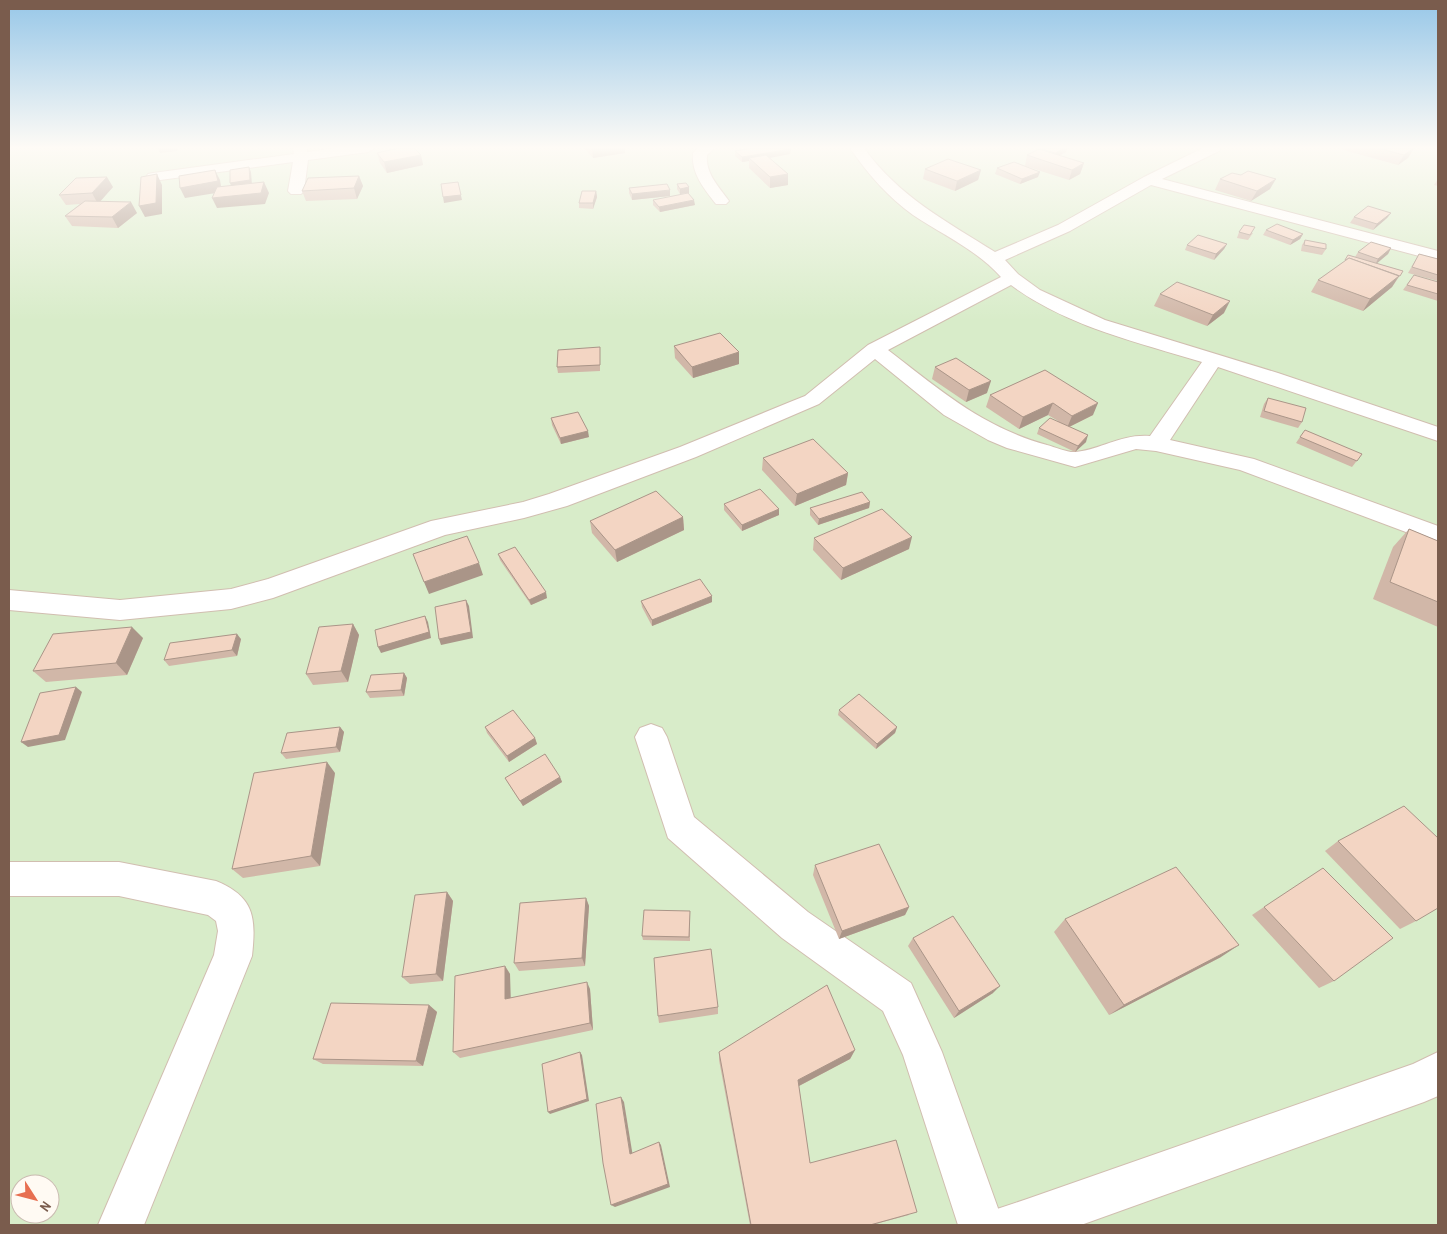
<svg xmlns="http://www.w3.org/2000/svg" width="1447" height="1234" font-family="'Archivo Narrow',sans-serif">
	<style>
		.green { fill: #d8ecc9; fill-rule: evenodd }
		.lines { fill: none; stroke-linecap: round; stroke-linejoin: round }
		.minor-casing { stroke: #d1beb0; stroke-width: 2 }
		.tertiary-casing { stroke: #d1beb0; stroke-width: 2 }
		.minor { fill: #fff; fill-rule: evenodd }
		.tertiary { fill: #fff; fill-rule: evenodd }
		.wall { fill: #d1b7a8 }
		.shaded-wall { fill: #aa9588 }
		.building { fill: #f3d5c3; stroke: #aa9588 }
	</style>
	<rect width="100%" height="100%" fill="#fdf6ec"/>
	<path class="green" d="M9 148H1438V1225H9ZM20 1184H50V1214H20Z"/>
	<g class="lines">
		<g class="minor-casing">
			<g id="minor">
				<polygon points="293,148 307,148 307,152 336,148 375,148 368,152 308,160 304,191 301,194 291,194 288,191 293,162 153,181 148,180 146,177 148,174 153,173 294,154"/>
				<path d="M698 148H715L707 155C705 173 719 187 729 201L726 204H716C704 189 691 173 693 153Z"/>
				<path d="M850 148H864C897 195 947 222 995 252L1058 225 1144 177 1203 148H1221L1219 151 1162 179 1438 251V261L1151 185 1070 231 1005 260 1018 274 1040 290 1105 320 1278 373 1438 427V441L1218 367 1170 440 1254 459 1438 526V544L1240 470 1156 451 1136 449 1075 467 1007 448 988 440 944 415 875 359 819 404 696 457 567 506 524 518 445 535 273 598 231 609 120 620 9 610V590L120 600 231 589 268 579 431 521 523 502 549 494 680 447 790 402 805 396 868 345 1001 277C977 250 943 235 913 215 888 197 867 173 850 148ZM1011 285C1066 326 1137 342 1202 362L1150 436C1120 434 1103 449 1076 452 1068 453 1055 447 1047 445 982 427 940 390 888 350Z"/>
				<polygon points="651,724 662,728 667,737 694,817 808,912 911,983 942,1052 1004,1225 958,1225 903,1055 883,1011 782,938 668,838 635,737 640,728"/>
				<path d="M9 862H119L216 881C255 897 256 918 252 956L144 1225H98L214 955 218 931 216 921 208 915 119 896H9Z"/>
			</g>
		</g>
		<g class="tertiary-casing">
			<polygon id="tertiary" points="1438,1052 1438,1096 1424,1102 1081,1225 990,1225 997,1209 1027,1199 1413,1064"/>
		</g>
		<use href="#minor" class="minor"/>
		<use href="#tertiary" class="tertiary"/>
	</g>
	<g class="wall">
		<polygon points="584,148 625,148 625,153 593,158"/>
		<polygon points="1045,148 1067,148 1066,152 1059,156 1084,163 1080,174 1069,180 1025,166 1027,155 1042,150"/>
		<polygon points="1344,148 1414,148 1408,158 1398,165 1343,150"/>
		<polygon points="735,151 790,154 769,158 788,174 788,185 770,188 749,168 749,161 742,162 735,156"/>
		<polygon points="377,153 421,155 423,165 387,173 380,163"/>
		<polygon points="997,168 1038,177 1020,184 995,174"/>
		<polygon points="925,169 981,170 978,180 955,191 923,179"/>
		<polygon points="359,176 363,186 357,199 306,201 302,191"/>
		<polygon points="1220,179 1270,189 1251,201 1215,190"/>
		<polygon points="1438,179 1438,186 1434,185"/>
		<polygon points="677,184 689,187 689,193 680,194 677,189"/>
		<polygon points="113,187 100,201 137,213 118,228 72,226 65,216 80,204 66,205 59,195"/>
		<polygon points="629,188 670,196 632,200 629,193"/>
		<polygon points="596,191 597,197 593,209 579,208 579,203"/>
		<polygon points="653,200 695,205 660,212 653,205"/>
		<polygon points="1391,213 1387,218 1373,230 1350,223 1354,217"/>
		<polygon points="1266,230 1303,234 1300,239 1290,245 1263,235"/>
		<polygon points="1239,232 1253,233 1248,240 1237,238"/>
		<polygon points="1305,240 1326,249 1322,255 1301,251 1302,245"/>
		<polygon points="1227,244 1224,249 1214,260 1185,250 1187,245"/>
		<polygon points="1391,248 1388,254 1376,263 1403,271 1392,287 1363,311 1311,292 1318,280 1344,262 1348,255 1355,257 1358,252"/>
		<polygon points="1419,254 1438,259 1438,281 1408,273"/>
		<polygon points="1414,275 1438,282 1438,301 1403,290"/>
		<polygon points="1160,294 1224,313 1207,326 1154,306"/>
		<polygon points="674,346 739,364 693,378 675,358"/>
		<polygon points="600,353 600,371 558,373 557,367"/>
		<polygon points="935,367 987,393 966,402 932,379"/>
		<polygon points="1045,370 1093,415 1069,427 1086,442 1075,452 1037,434 1039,428 1058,421 1048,415 1019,429 986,407 990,395"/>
		<polygon points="1268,398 1302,422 1298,428 1260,417 1264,404"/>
		<polygon points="551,418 589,437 561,444 552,425"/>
		<polygon points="1300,437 1362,454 1352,467 1296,443"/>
		<polygon points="763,458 848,473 846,485 795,506 762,470"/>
		<polygon points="870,502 869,508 818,525 810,515 810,508"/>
		<polygon points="724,504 779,515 742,531 724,510"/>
		<polygon points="683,517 684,530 617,562 592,533 590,521"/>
		<polygon points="1409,529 1438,541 1438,627 1373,599 1393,547"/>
		<polygon points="814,538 909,549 841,580 813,550"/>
		<polygon points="498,554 547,598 531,605 500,560"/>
		<polygon points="641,601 712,602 652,626 642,607"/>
		<polygon points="353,624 359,635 348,682 313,685 306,674"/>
		<polygon points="143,638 127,675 46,682 33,671"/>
		<polygon points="241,639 237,656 169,666 164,660"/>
		<polygon points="404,673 407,678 404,696 370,698 366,692"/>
		<polygon points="839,710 897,727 895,733 876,749 838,715"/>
		<polygon points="340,727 344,732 340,752 286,759 281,753"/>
		<polygon points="485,727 535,738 537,744 509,762 487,733"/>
		<polygon points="335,773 320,866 243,878 232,869"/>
		<polygon points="560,777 562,782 523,806 508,783 505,778"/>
		<polygon points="1338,841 1416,921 1400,929 1325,851"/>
		<polygon points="815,865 909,907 905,915 839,939 813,875"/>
		<polygon points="447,892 453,901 443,981 410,984 402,977"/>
		<polygon points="586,898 589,906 585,966 519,971 514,963"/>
		<polygon points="1264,907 1334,981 1319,988 1252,915"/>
		<polygon points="690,915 690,941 643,940 642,936"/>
		<polygon points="1065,919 1221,957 1109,1015 1054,932"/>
		<polygon points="913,938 993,993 954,1018 908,946"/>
		<polygon points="505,966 510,974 510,998 590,989 593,1030 460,1058 453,1052"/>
		<polygon points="429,1005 437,1012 423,1066 323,1064 313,1059"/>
		<polygon points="718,1007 718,1014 659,1023 658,1016"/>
		<polygon points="855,1050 850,1059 799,1086 810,1163 909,1215 872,1225 750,1225 719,1060 719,1052"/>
	</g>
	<g class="shaded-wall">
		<polygon points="158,148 178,148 177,151 160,153"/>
		<polygon points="592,148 625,148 625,153 593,158"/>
		<polygon points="1065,148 1067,148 1066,152 1054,158 1055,153"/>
		<polygon points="1414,148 1408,158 1398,165 1404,155"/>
		<polygon points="791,149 790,154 752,161 749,158 749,161 742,162 742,157"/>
		<polygon points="421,155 423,165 387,173 384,162"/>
		<polygon points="1084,163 1080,174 1069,180 1072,170"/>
		<polygon points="249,167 251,172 252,185 232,188 230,183"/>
		<polygon points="215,170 220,180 222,192 185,198 180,188"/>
		<polygon points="981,170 978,180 955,191 957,181"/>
		<polygon points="1040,172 1038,177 1020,184 1022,179"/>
		<polygon points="157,174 162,185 162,214 145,217 139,206"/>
		<polygon points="788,174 788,185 770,188 770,177"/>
		<polygon points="359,176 363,186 357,199 354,188"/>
		<polygon points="107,177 113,187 98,204 92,193"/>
		<polygon points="1276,179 1270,189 1251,201 1257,191"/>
		<polygon points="264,182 269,193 265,204 217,208 212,198"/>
		<polygon points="458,182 462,200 444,203 443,197"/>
		<polygon points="689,187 689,193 680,194 680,189"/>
		<polygon points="670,190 670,196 632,200 632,194"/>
		<polygon points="596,191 597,197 593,209 593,203"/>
		<polygon points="694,200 695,205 660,212 659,207"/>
		<polygon points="131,202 137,213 118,228 112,217"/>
		<polygon points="1391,213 1387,218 1373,230 1377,224"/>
		<polygon points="1303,234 1300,239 1290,245 1293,240"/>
		<polygon points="1227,244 1224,249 1214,260 1216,254"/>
		<polygon points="1391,248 1388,254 1375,265 1378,259"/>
		<polygon points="1399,276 1392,287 1363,311 1370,299"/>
		<polygon points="1230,301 1224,313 1207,326 1213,315"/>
		<polygon points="739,352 739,364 693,378 692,367"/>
		<polygon points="991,381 987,393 966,402 969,390"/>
		<polygon points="1053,403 1048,415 1019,429 1023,417"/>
		<polygon points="1098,403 1093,415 1067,428 1072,416"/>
		<polygon points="588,431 589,437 561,444 560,438"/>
		<polygon points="1088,435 1086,442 1075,452 1078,446"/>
		<polygon points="848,473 846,485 795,506 797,494"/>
		<polygon points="870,502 869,508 818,525 819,519"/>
		<polygon points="779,509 779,515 742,531 742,525"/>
		<polygon points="683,517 684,530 617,562 615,550"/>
		<polygon points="912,537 909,549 841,580 843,568"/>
		<polygon points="479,563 483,575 429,594 424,582"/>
		<polygon points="546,592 547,598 531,605 529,600"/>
		<polygon points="712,596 712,602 652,626 652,620"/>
		<polygon points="466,600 469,606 473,638 441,645 439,639"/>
		<polygon points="425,616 428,622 431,638 381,653 378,647"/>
		<polygon points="353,624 359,635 348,682 341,671"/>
		<polygon points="132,627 143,638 127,675 116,663"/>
		<polygon points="237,634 241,639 237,656 232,650"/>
		<polygon points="404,673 407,678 404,696 401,690"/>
		<polygon points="76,687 82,692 65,740 28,747 21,742"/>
		<polygon points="340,727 344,732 340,752 336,747"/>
		<polygon points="897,727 895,733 876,749 877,744"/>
		<polygon points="535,738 537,744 509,762 507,756"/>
		<polygon points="327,762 335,773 320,866 311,856"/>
		<polygon points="560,777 562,782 523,806 520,801"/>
		<polygon points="447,892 453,901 443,981 436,974"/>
		<polygon points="586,898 589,906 585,966 582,958"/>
		<polygon points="909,907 905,915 839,939 842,931"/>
		<polygon points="1239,945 1221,957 1109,1015 1124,1005"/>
		<polygon points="505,966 510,974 511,1006 505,999"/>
		<polygon points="587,982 590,989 593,1030 590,1023"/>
		<polygon points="1000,986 993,993 954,1018 959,1011"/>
		<polygon points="429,1005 437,1012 423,1066 416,1061"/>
		<polygon points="855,1050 850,1059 795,1088 798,1080"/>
		<polygon points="580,1052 582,1055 589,1101 550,1114 548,1112"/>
		<polygon points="621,1097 624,1102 633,1157 630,1154"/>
		<polygon points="659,1142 661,1145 670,1187 615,1207 611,1205"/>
	</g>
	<g class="building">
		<polygon points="399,148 414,148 421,155 384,162 377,153"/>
		<polygon points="752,148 790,148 791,149 742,157 735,151"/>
		<polygon points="1045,148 1065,148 1055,153 1042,149"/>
		<polygon points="1378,148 1414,148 1404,155"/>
		<polygon points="1039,149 1084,163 1072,170 1027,155"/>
		<polygon points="766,155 788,174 770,177 749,158"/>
		<polygon points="948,159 981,170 957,181 925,169"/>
		<polygon points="1014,162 1040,172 1022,179 997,168"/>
		<polygon points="249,167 250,180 230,183 230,170"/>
		<polygon points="215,170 218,181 180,188 179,176"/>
		<polygon points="1248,171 1276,179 1257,191 1220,179 1232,173 1241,175"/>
		<polygon points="157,174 156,203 139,206 141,177"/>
		<polygon points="359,176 354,188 302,191 308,178"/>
		<polygon points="107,177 92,193 59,195 76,178"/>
		<polygon points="264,182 261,193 212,198 217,187"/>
		<polygon points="458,182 461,195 443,197 441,184"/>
		<polygon points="686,183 689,187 680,189 677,184"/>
		<polygon points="667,184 670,190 632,194 629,188"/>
		<polygon points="582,191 596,191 593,203 579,203"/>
		<polygon points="688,193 694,200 659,207 653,200"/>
		<polygon points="85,201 131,202 112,217 65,216"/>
		<polygon points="1368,206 1391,213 1377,224 1354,217"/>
		<polygon points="1277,224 1303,234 1293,240 1266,230"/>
		<polygon points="1244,225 1255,227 1250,235 1239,232"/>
		<polygon points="1198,235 1227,244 1216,254 1187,245"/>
		<polygon points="1305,240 1326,244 1326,249 1304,245"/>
		<polygon points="1371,242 1391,248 1378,259 1358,252"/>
		<polygon points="1419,254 1438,259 1438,275 1412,267"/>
		<polygon points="1348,255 1403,271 1400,276 1349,258 1346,260 1345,260"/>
		<polygon points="1349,258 1399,276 1370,299 1318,280"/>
		<polygon points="1414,275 1438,282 1438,294 1407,285"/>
		<polygon points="1177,282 1230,301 1213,315 1160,294"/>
		<polygon points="720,333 739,352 692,367 674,346"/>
		<polygon points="600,347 600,365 557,367 558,350"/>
		<polygon points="956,358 991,381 969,390 935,367"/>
		<polygon points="1045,370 1098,403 1072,416 1053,403 1023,417 990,395"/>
		<polygon points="1268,398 1306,408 1302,422 1264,411"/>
		<polygon points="578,412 588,431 560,438 551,418"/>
		<polygon points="1050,418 1088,435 1078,446 1039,428"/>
		<polygon points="1305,430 1362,454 1357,461 1300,437"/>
		<polygon points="813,439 848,473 797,494 763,458"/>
		<polygon points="760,489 779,509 742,525 724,504"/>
		<polygon points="656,491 683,517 615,550 590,521"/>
		<polygon points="862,492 870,502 819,519 810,508"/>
		<polygon points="882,509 912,537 843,568 814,538"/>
		<polygon points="1409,529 1438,541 1438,602 1390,582"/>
		<polygon points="467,536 479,563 424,582 413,554"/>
		<polygon points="515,547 546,592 529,600 498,554"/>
		<polygon points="700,579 712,596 652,620 641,601"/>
		<polygon points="466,600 471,632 439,639 435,607"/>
		<polygon points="425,616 429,632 378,647 375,630"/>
		<polygon points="353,624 341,671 306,674 319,627"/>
		<polygon points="132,627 116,663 33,671 53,634"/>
		<polygon points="237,634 232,650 164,660 170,643"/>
		<polygon points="404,673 401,690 366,692 371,675"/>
		<polygon points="76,687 59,735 21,742 40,693"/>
		<polygon points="859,694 897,727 877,744 839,710"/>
		<polygon points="513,710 535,738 507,756 485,727"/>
		<polygon points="340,727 336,747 281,753 287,733"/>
		<polygon points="545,754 560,777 520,801 505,778"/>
		<polygon points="327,762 311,856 232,869 254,773"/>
		<polygon points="1404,806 1438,838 1438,908 1416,921 1338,841"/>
		<polygon points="879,844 909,907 842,931 815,865"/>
		<polygon points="1176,867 1239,945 1124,1005 1065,919"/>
		<polygon points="1323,868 1393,938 1334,981 1264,907"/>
		<polygon points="447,892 436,974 402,977 415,895"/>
		<polygon points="586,898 582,958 514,963 520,903"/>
		<polygon points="644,910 690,911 689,937 642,936"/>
		<polygon points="953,916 1000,986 959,1011 913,938"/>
		<polygon points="711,949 718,1007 658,1016 654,958"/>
		<polygon points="505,966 505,999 587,982 590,1023 453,1052 455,976"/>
		<polygon points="827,985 855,1050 798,1080 810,1163 896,1140 917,1212 870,1225 751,1225 719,1052"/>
		<polygon points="331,1003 429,1005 416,1061 313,1059"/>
		<polygon points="580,1052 587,1099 548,1112 542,1064"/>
		<polygon points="621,1097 630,1154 659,1142 668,1184 611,1205 603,1163 596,1104"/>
	</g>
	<linearGradient id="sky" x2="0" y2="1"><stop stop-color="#97c7e8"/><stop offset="0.46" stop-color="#fefbf6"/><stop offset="1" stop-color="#fefbf6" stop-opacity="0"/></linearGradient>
	<rect width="1447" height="321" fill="url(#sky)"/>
	<rect width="1447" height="1234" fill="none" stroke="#7a5c4d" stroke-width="20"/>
	<g transform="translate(35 1199) rotate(126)"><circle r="24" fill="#fffaf3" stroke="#cabbb1"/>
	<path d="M0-4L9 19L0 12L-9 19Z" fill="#e76f51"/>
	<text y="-8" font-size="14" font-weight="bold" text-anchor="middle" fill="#7a5c4d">N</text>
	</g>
</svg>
